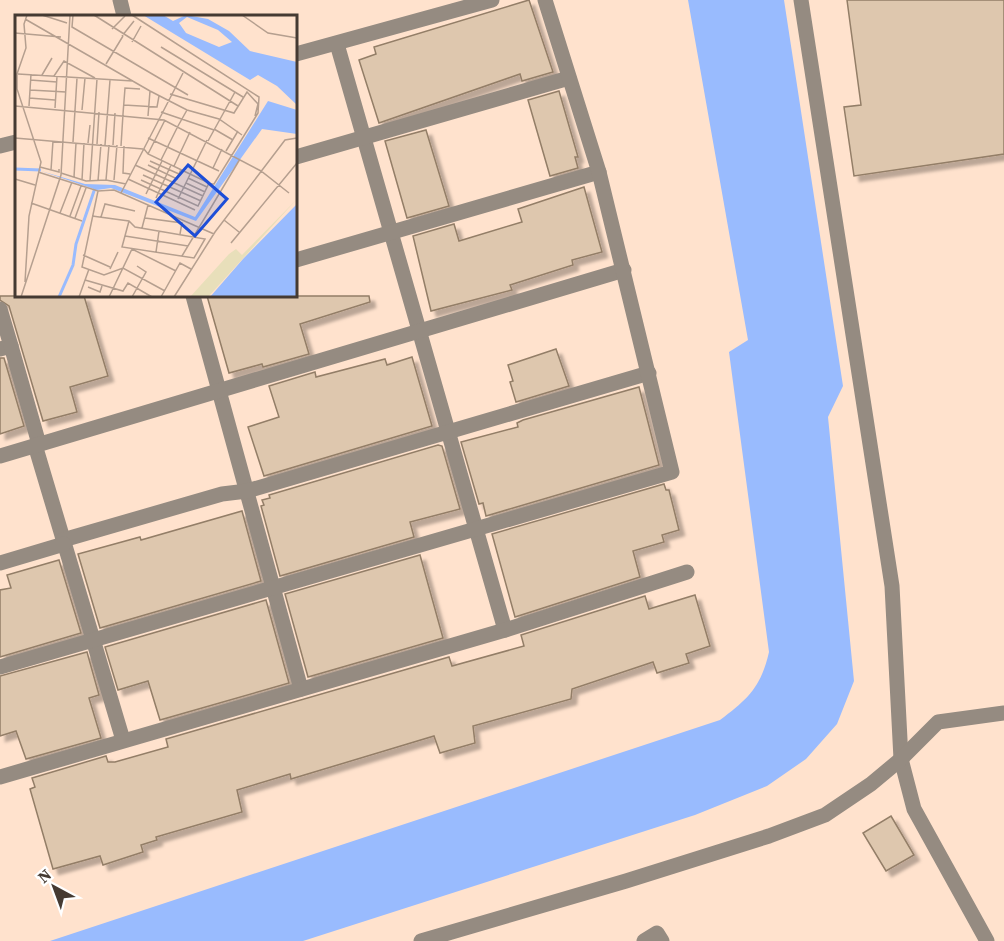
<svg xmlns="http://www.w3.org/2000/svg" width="1004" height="941" font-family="'Source Serif 4',serif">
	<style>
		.water { fill: #99bbfe }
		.building { fill: #dec7ae; stroke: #937e67; stroke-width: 1.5; filter: url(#shadow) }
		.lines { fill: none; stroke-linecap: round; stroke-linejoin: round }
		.minor { stroke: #958b81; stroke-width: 15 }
		.inset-river { fill: none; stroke: #99bbfe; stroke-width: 3 }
		.inset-road { fill: none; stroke: #b59f8f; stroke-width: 1.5 }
		.view { fill: #1d4ed8; fill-opacity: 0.15; stroke: #1d4ed8; stroke-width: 3 }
		.inset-edge { fill: none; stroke: #453a32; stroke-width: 3 }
	</style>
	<defs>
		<filter id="shadow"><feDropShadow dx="5.5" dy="5.5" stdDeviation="1.5" flood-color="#0004"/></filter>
	</defs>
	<rect width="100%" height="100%" fill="#ffe2cd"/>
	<path class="water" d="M688 0H784L843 386 828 417 854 681 837 724 806 759 767 786 695 815 303 941H50L720 720C748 699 761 687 769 652L729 352 748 340Z"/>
	<g class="building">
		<polygon points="529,0 553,72 522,81 520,74 379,123 359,60 376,54 374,47"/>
		<polygon points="847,0 1004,0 1004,154 854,176 844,107 861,105"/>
		<polygon points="559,91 578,157 575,157 578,168 550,176 528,100"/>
		<polygon points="426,130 449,206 407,218 385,141"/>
		<polygon points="584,187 602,252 572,260 573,265 510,285 512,290 431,311 413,236 454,224 459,241 522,222 518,209"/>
		<polygon points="0,296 84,296 108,376 70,387 77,412 43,421 9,306 0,300"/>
		<polygon points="207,296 369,296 370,302 300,324 309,354 263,367 262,364 229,373"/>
		<polygon points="556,349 569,386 516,402 510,382 513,381 508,365"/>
		<polygon points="412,357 432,426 264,476 248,427 279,417 269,386 315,372 316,377 385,359 387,365"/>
		<polygon points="0,358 4,358 24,426 0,434"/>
		<polygon points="639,387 659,465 486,516 483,503 479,504 461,442 518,427 517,423 523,420"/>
		<polygon points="438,445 442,446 460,509 410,522 414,537 280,576 261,506 264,505 262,500 270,498 269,495"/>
		<polygon points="664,484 666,490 669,490 679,530 662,535 664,542 633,551 640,577 515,617 492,534"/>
		<polygon points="242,511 261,581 100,628 78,554 140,537 141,540"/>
		<polygon points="420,555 443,638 308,677 285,594"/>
		<polygon points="59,560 81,633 0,657 0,590 11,588 7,575"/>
		<polygon points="695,595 710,646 686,654 689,663 657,673 653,662 572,689 571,699 473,726 475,743 440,753 434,736 291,779 290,774 237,790 242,812 156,837 157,840 141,845 143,852 103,865 100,856 53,869 30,789 35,787 32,778 106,756 108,762 115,762 168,747 166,739 449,657 452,666 524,646 521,635 645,596 649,609"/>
		<polygon points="266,600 289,683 160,720 148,681 118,690 105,647"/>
		<polygon points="87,652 99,695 89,698 101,738 26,759 16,731 0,736 0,676"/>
		<polygon points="891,816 914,855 886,871 863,833"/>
	</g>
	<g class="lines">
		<g class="minor">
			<polyline points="120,0 124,16"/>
			<polyline points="801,0 892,586 901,759 914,809 987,941"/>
			<polyline points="337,44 505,630"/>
			<polyline points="296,54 492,0"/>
			<polyline points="0,146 16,142"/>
			<polyline points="296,157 569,78"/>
			<polyline points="296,260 599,172"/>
			<polyline points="193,296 301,689"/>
			<polyline points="0,309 11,346 0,349"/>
			<polyline points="11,346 39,444"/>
			<polyline points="35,445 123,740"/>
			<polyline points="0,456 624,270"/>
			<polyline points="63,540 222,494 247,491 649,373"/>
			<polyline points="0,563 64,544"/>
			<polyline points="0,667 672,472 599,172 545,0"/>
			<polyline points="0,777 505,630 687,572"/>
			<polyline points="421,941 626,881 769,836 825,815 871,784 901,759 938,722 1004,713"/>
			<polyline points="644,941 657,933 662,941"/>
		</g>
	</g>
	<g transform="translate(15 15)">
		<rect width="282" height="282" fill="#ffe2cd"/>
		<path d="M282 184 193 282H175L214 239 221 234 227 240Z" fill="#e8dfba"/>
		<path d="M128 0H148L158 6 171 0 193 4 214 16 235 36 282 47V90L262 71 243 60 235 65ZM172 2 203 15 217 27 204 32 171 18 164 8ZM253 86 282 95V119L247 114 181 206 96 173 82 175 26 156 70 169 100 170 180 202ZM282 189V282H195L228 244Z" fill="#99bbfe" fill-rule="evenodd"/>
		<path class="inset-river" d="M0 154 26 155M44 282 58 250 61 229 80 173"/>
		<path class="inset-road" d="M27 0 52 8M58 0 57 12 173 80M79 0 223 91M117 0 244 82 243 98 199 169H194M227 0 253 18 282 23M10 4 135 76 172 95 204 104 227 120M97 14 110 1M0 18 46 22M107 21 119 6M117 27 126 11M146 32 228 82M91 49 108 21M3 59 118 66M27 60 37 43M39 61 49 46 80 63M15 65 42 67M15 75 51 77M155 79 219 98 232 77 243 89 240 101M14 83 40 85M109 90 142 92 144 81M0 91 149 105 246 156 274 178M14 91 16 59M40 93 42 61M67 95 70 63M146 97 199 115M108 99 110 73 125 74M133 101 135 76M163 111 172 95M199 114 218 125M0 123 128 134M133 123 204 156M193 126 220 77M58 127 62 63M73 128 75 110M82 129 84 97M90 130 95 65M98 130 100 98M106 131 108 99M109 131 108 158 115 159M129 134 133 139 175 159M211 136 223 116M133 139 150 105M146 145 163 111M135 146 164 159M120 150 188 181M133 150 162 164 166 154M159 151 175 117M25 152 44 157V154M198 153 207 134M36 155 38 126M23 157 83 176 99 175 199 219M46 158 71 166 91 165 111 169M128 160 157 173M59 162 61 128M173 163 192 172M0 164 20 170M113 164 180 195M67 165 69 128M91 165 94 130M99 165 102 130M126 165 183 191 194 168 175 159M75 166 82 64M83 166 86 129M171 168 190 177M157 173 186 186M83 176 67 252 89 260 108 253 150 276M106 178 168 58M131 179 147 146M141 183 156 150M163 184 192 125M16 188 67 206M45 198 57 167M55 201 66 171M77 201 114 206 120 212 190 224 179 243 107 232 114 206M86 202 90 189 120 196M60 203 71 173M130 203 167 208 165 219M209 205 224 217M127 213 133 190M110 221 173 231M216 228 282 148M141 237 144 216M68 240 95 252M167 241 225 144M95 254 103 237M70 265 108 276 113 268 137 282M10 267 14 201 26 147 2 74V59L11 33 9 9 12 0M73 272 85 277 87 271M6 282 46 160 55 0M64 282 74 254M94 282 117 234 161 256M117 282 131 257 122 251M146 282 165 248 176 254M159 282 200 217 270 125 282 123"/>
		<path class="view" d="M173 150 212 184 180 221 141 187Z"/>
		<rect width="282" height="282" class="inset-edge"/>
	</g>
	<g transform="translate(54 887) rotate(319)" stroke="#ffffff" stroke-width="4.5" paint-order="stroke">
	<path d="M0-4.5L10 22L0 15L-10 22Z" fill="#453a32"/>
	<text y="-9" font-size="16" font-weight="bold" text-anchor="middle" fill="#453a32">N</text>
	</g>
</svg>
